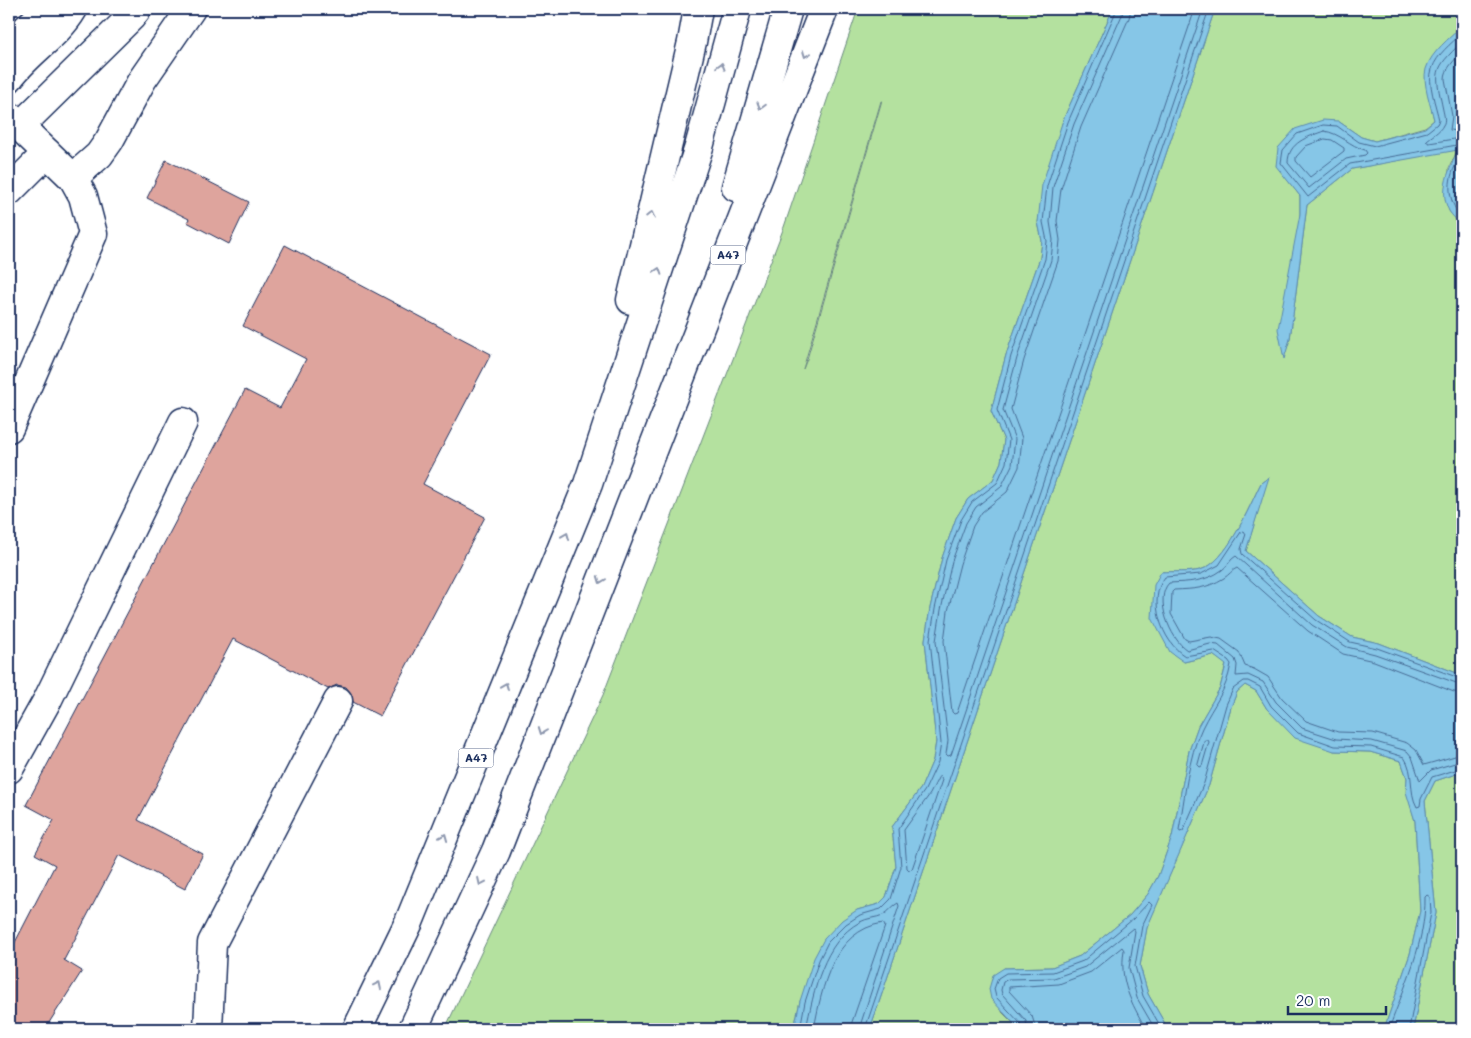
<svg xmlns="http://www.w3.org/2000/svg" width="1471" height="1038" font-family="Mali,sans-serif">
	<style>
		.green { fill: #b4e19f; stroke: #68887e; fill-rule: evenodd }
		.water { fill: #86c6e7; stroke: #5b8ab0 }
		.lines { fill: none; stroke-linecap: round; stroke-linejoin: round }
		.shore { stroke: #466b95; stroke-width: 1 }
		.building { fill: #dea49d; stroke: #1b2f5e }
		.minor-casing { stroke: #1b2f5e; stroke-width: 31 }
		.highway-casing { stroke: #1b2f5e; stroke-width: 31 }
		.minor { stroke: #fff; stroke-width: 28 }
		.highway { stroke: #fff; stroke-width: 28 }
		.oneway { stroke: #8d97ae }
		.labels { text-anchor: middle; stroke-width: 5; stroke-linejoin: round; paint-order: stroke }
		.shield { fill: #fff; stroke: #5f6d8e; stroke-width: 1 }
		.shield-label { font-size: 12px; font-weight: bold; fill: #1b2f5e }
	</style>
	<rect width="100%" height="100%" fill="#fff"/>
	<filter id="ink" filterUnits="userSpaceOnUse"><feTurbulence type="fractalNoise" baseFrequency=".02" numOctaves="2"/><feDisplacementMap in="SourceGraphic" scale="10" xChannelSelector="R" yChannelSelector="G"/><feConvolveMatrix kernelMatrix="1 2 1 2 8 2 1 2 1" color-interpolation-filters="sRGB"/></filter>
	<g filter="url(#ink)">
		<g class="green">
			<path d="M858 9H1113L1063 120 1038 222 1042 241 1040 258 1006 355 991 411 1004 440 1001 462 993 480 968 499 956 518 942 558 930 608 925 640 936 741 933 760 921 788 892 827 896 867 886 897 879 904 857 910 800 1001 794 1029H445L603 695 784 227ZM882 100 807 359 803 369 881 101Z"/>
			<path d="M1215 9H1462V26L1436 52 1426 80 1434 120 1425 127 1375 141 1361 137 1338 121 1276 165 1300 196V214L1284 357 1290 339 1307 205 1352 169 1458 149 1449 168V211L1462 226V675L1379 643 1352 637 1319 616 1246 551 1268 478 1261 483C1248 508 1228 562 1200 570 1188 573 1173 571 1161 572L1184 662 1213 655 1226 664 1220 688 1198 726 1189 751 1172 837 1158 876 1148 894 1130 915 1080 956 1052 967 1004 968 1002 1012 1019 1029H870Z"/>
			<polygon points="1245,685 1256,691 1267,709 1334,751 1370,752 1401,761 1407,778 1407,792 1415,821 1420,911 1410,954 1384,1029 1168,1029 1148,994 1140,966 1147,927 1209,785 1231,707 1237,692"/>
			<polygon points="1462,772 1462,1029 1413,1029 1436,913 1425,801 1435,781"/>
		</g>
		<g class="water">
			<polygon points="1113,9 1215,9 870,1029 794,1029 800,1001 814,958 824,939 842,920 857,910 879,904 886,897 896,867 892,827 921,788 933,760 936,742 925,640 930,608 942,558 956,518 968,499 993,480 1001,462 1004,440 991,411 1006,355 1040,258 1042,241 1038,222 1042,185 1063,120"/>
			<path d="M1462 26V226C1458 221 1452 216 1449 211 1438 189 1450 169 1458 150L1352 169 1307 205 1290 339 1284 359 1278 329 1300 214V196L1276 166 1278 148 1295 129 1323 120 1338 121 1361 137 1375 141 1425 128 1434 120C1431 106 1422 82 1426 69 1431 52 1450 38 1462 26Z"/>
			<path d="M1269 477 1246 551 1319 616 1352 637 1379 643 1462 675V772L1435 781 1425 801 1436 913 1413 1029H1384L1410 954 1420 911 1415 821 1406 792 1407 778 1401 761 1370 752 1334 751 1295 738 1267 709 1256 691 1245 685 1237 692 1231 707 1209 785 1147 928 1140 966 1148 994 1168 1029H1019L991 999 989 989 993 975 1004 968 1052 967 1080 956 1130 915 1148 894 1158 876 1172 837 1189 751 1198 726 1220 688 1226 665 1213 655 1184 662 1170 652 1152 618 1154 585 1161 572C1173 571 1188 573 1200 570 1227 563 1249 507 1261 483Z"/>
		</g>
		<g class="lines">
			<g class="shore">
				<polyline points="1123,9 1122,15 1074,124 1053,187 1050,222 1053,240 1051,260 1017,358 1003,410 1015,439 1012,465 1001,487 976,507 966,523 952,561 941,610 936,641 948,741 946,754 948,756 951,755 1203,9"/>
				<polyline points="1131,9 1129,18 1081,127 1061,189 1057,221 1060,240 1058,261 1024,360 1011,409 1022,438 1019,467 1007,492 982,512 973,526 960,564 948,611 944,641 952,712 954,714 957,713 1195,9"/>
				<path d="M1462 33C1451 44 1437 54 1432 69 1427 82 1436 106 1439 120L1437 124 1427 132 1375 146 1359 142 1337 126 1323 125 1297 134 1283 150 1281 163 1308 197 1350 164 1457 145 1461 148C1463 155 1458 160 1455 166 1446 185 1449 203 1462 218"/>
				<path d="M1462 42C1432 71 1435 71 1443 110 1444 115 1446 121 1443 125 1440 132 1431 136 1426 141L1429 143 1454 139 1462 140"/>
				<path d="M1462 52C1455 60 1445 68 1445 79L1452 116 1450 130 1462 132"/>
				<path d="M1324 131C1340 133 1350 146 1365 150L1367 153 1365 155 1346 159 1309 188 1288 163C1288 142 1308 137 1324 131Z"/>
				<polygon points="1325,139 1332,140 1344,148 1344,151 1310,177 1296,161 1296,157 1306,146"/>
				<path d="M1462 679 1377 648 1350 642 1316 620 1242 554 1241 549 1246 534 1244 531 1241 532 1219 565 1201 574 1165 577C1147 599 1162 642 1185 656L1214 651 1228 660 1231 664C1226 693 1214 703 1202 728 1188 757 1185 797 1179 830L1180 832 1183 831 1204 783 1226 705 1233 689 1244 681H1248L1260 687 1271 706 1298 733 1335 746 1371 747 1404 757C1415 773 1408 791 1417 807L1420 806 1421 799 1432 777 1462 768"/>
				<path d="M1462 685 1375 654 1347 647 1312 625 1236 556C1230 559 1228 566 1222 570 1206 582 1188 582 1169 583 1154 598 1170 639 1187 650L1210 644 1218 645 1235 659 1237 665 1236 676 1248 675 1263 682 1276 702 1302 728 1336 739 1372 741 1407 751 1412 757 1420 781 1431 770 1462 761"/>
				<path d="M1462 693 1454 692 1374 661 1343 654 1308 631 1237 568C1232 570 1229 575 1224 578 1206 589 1195 589 1174 590L1172 592 1171 614 1185 639 1189 641 1211 637 1221 639 1239 652 1245 666 1254 669 1268 677 1282 698 1306 721 1338 732 1373 733 1407 743 1416 750 1424 765 1462 754"/>
				<polygon points="1205,740 1208,740 1209,742 1202,766 1200,767 1198,765"/>
				<polygon points="940,776 942,780 912,869 909,870 907,868 904,830 930,794 938,778"/>
				<polyline points="800,1029 805,1002 819,960 828,942 846,924 860,915 881,909 891,899 901,867 898,829 925,790 938,762 941,743 930,640 935,609 946,560 961,520 972,502 997,483 1006,463 1009,440 997,410 1011,356 1045,259 1047,241 1043,222 1047,186 1068,122 1117,9"/>
				<path d="M806 1029C814 991 823 942 860 922 867 918 876 918 883 915 889 912 892 906 898 903L899 906 859 1029"/>
				<path d="M814 1029C822 987 833 931 883 923L885 926 852 1022 851 1029"/>
				<polyline points="865,1029 1209,9"/>
				<polyline points="1022,1029 1021,1024 996,997 994,989 998,978 1006,973 1053,972 1083,961 1133,919 1149,902 1152,905 1142,926 1135,966 1143,996 1162,1029"/>
				<polyline points="1028,1029 1026,1021 1002,994 1001,990 1003,982 1008,979 1054,978 1085,967 1133,928 1135,931 1129,968 1137,998 1155,1029"/>
				<path d="M1036 1029 1032 1016 1009 991V987L1059 984 1091 972 1122 947 1124 950C1119 982 1131 1002 1146 1029"/>
				<path d="M1389 1029C1404 987 1426 942 1425 897L1427 895 1430 897 1431 913 1409 1029"/>
			</g>
		</g>
		<g class="building">
			<polygon points="166,160 249,202 229,244 187,222 189,219 147,198"/>
			<polygon points="285,245 491,354 423,484 485,517 380,716 353,702 351,693 346,687 337,685 328,689 233,639 138,820 203,854 185,889 119,855 64,960 82,971 45,1029 9,1029 9,954 55,865 35,854 54,820 26,805 245,390 280,408 306,359 243,326"/>
		</g>
		<g class="lines">
			<g class="minor-casing">
				<g id="minor">
					<polyline points="9,45 48,9"/>
					<path d="M9 78C28 52 57 36 73 9"/>
					<polyline points="9,116 73,178 83,196 93,234 9,428"/>
					<polyline points="19,127 131,17 137,9"/>
					<polyline points="73,178 99,155 109,141 142,80 191,9"/>
					<polyline points="9,191 47,153"/>
					<polyline points="9,769 48,699 183,422"/>
					<polyline points="208,1029 212,943 338,701"/>
				</g>
			</g>
			<g class="highway-casing">
				<g id="highway">
					<polyline points="736,187 788,9"/>
					<polyline points="631,300 692,42 698,9"/>
					<polyline points="357,1029 409,922 588,484 699,147 737,9"/>
					<polyline points="413,1029 496,851 824,9"/>
				</g>
			</g>
			<use href="#minor" class="minor"/>
			<use href="#highway" class="highway"/>
		</g>
		<defs><path id="oneway-chevron" d="M-2-3.5L2.5 0L-2 3.5" fill="none" stroke-width="1.6" stroke-linecap="round" stroke-linejoin="round" transform="scale(1.25)"/></defs>
		<g class="oneway">
			<use href="#oneway-chevron" transform="translate(806 54) rotate(111)"/>
			<use href="#oneway-chevron" transform="translate(721 66) rotate(-74)"/>
			<use href="#oneway-chevron" transform="translate(761 106) rotate(106)"/>
			<use href="#oneway-chevron" transform="translate(651 215) rotate(-77)"/>
			<use href="#oneway-chevron" transform="translate(658 271) rotate(-72)"/>
			<use href="#oneway-chevron" transform="translate(566 536) rotate(-68)"/>
			<use href="#oneway-chevron" transform="translate(601 580) rotate(111)"/>
			<use href="#oneway-chevron" transform="translate(505 686) rotate(-68)"/>
			<use href="#oneway-chevron" transform="translate(542 731) rotate(111)"/>
			<use href="#oneway-chevron" transform="translate(444 837) rotate(-68)"/>
			<use href="#oneway-chevron" transform="translate(481 882) rotate(115)"/>
			<use href="#oneway-chevron" transform="translate(378 985) rotate(-64)"/>
		</g>
	</g>
	<g class="labels">
		<g class="shield">
			<rect x="710.5" y="245.5" width="35" height="19" rx="4"/>
			<rect x="458.5" y="748.5" width="35" height="19" rx="4"/>
		</g>
		<g class="shield-label">
			<text x="728" y="259">A47</text>
			<text x="476" y="762">A47</text>
		</g>
	</g>
	<rect width="1471" height="1038" fill="none" stroke="#fff" stroke-width="30"/>
	<rect x="15" y="15" width="1441" height="1008" fill="none" stroke="#1b2f5e" stroke-width="2" filter="url(#ink)"/>
	<path d="M1288 1006v8h98v-8" fill="none" stroke="#1b2f5e" stroke-width="2.5"/>
	<text x="1296" y="1006" font-size="15" fill="#1b2f5e" stroke="#ffffff" stroke-width="4" paint-order="stroke">20 m</text>
</svg>
